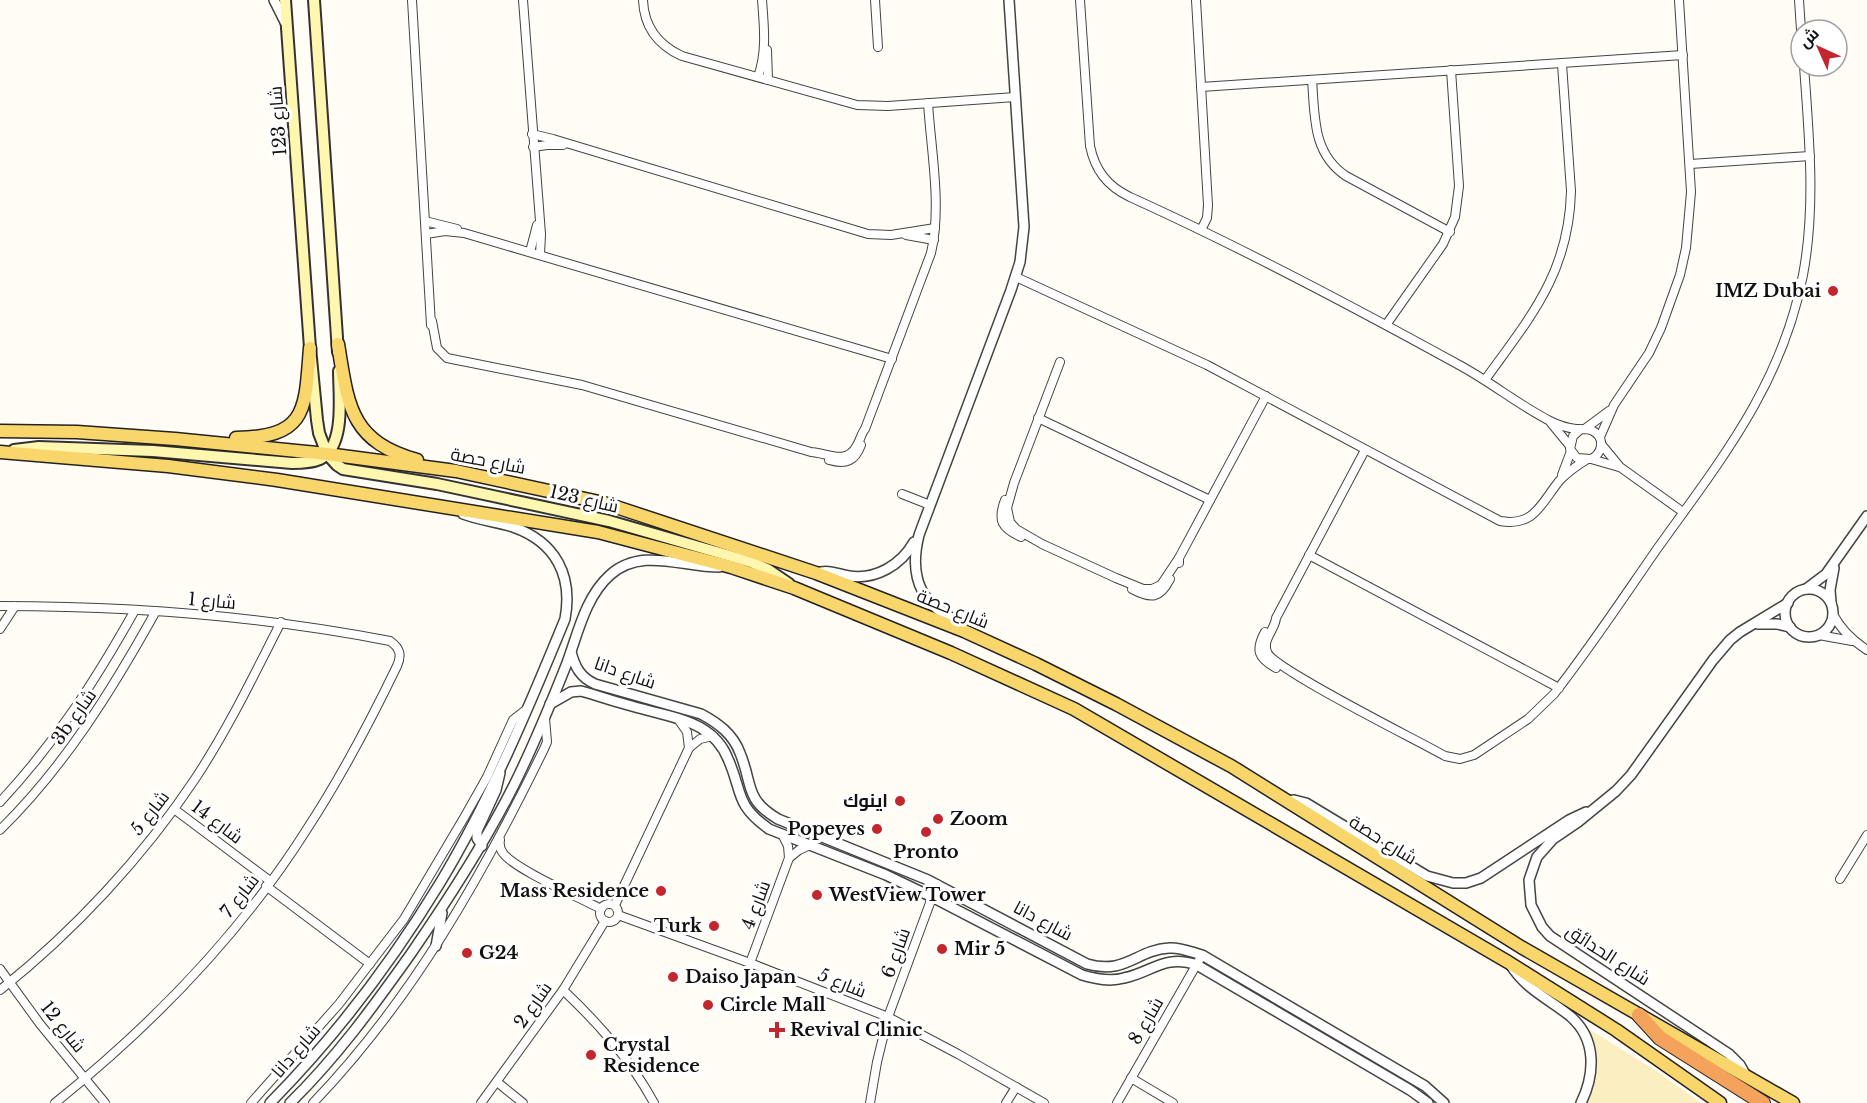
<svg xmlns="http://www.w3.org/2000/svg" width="1867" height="1103" font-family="'Libre Baskerville',Cairo,serif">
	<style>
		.sand { fill: #fbeec1 }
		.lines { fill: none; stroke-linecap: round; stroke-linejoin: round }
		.minor-casing { stroke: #444; stroke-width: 10 }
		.tertiary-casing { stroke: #444; stroke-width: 12 }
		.secondary-casing { stroke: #333; stroke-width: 14 }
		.primary-casing { stroke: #222; stroke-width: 15 }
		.motorway-casing { stroke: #222; stroke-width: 16 }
		.minor { stroke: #fff; stroke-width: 8 }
		.tertiary { stroke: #fff; stroke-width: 9 }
		.secondary { stroke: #fff6b0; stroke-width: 10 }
		.primary { stroke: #f9d66b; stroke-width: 12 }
		.motorway { stroke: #f5a25d; stroke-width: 14 }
		.poi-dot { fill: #c4262e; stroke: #fff; stroke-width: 2 }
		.labels { text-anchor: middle; stroke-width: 6; stroke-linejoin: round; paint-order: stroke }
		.street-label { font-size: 18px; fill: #111; stroke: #fff }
		.poi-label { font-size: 18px; font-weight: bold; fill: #111; stroke: #fff; text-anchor: start }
	</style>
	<rect width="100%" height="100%" fill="#fffdf5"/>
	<path class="sand" d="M1590 1030 1658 1072 1701 1103H1587C1599 1078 1600 1060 1589 1034Z"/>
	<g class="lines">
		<g class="minor-casing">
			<g id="minor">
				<polyline points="412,0 431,325"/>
				<polyline points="523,0 541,234 540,255"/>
				<path d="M643 0C644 27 658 45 682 56L857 105 888 106 1015 97"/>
				<polyline points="875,0 878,47"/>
				<path d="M1080 0 1090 146C1095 170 1107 186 1130 197 1243 248 1352 306 1461 366 1492 383 1519 405 1550 421 1558 425 1567 428 1576 429 1582 429 1588 428 1593 431 1606 438 1602 454 1591 459L1577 458 1570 449 1573 436 1581 429"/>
				<polyline points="1196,0 1208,205 1207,218 1201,230"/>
				<polyline points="1799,0 1801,30"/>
				<polyline points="767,50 768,80"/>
				<path d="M758 77C767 51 764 27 762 0"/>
				<path d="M1312 80C1315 116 1312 153 1346 176L1450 232"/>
				<polyline points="1201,87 1683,55"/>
				<polyline points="532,134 553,139 868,234 891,235 935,228"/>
				<polyline points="533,147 547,145 563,145"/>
				<polyline points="1690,164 1810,156"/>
				<polyline points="425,221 457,229"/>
				<polyline points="426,234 445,231 464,233 892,359"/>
				<polyline points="906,235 934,240"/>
				<polyline points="530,252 537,225"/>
				<path d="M1016 277 1207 365 1500 521C1535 527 1541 503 1560 480 1568 472 1576 466 1586 460"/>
				<path d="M432 321 437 348 447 358 582 385 811 452C827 453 846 465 856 447 860 441 861 434 865 429L931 253C942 206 931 151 928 103"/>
				<polyline points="1386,325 1443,244 1455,217 1459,186 1451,70"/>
				<polyline points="1060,362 1014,483 1007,508 1010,522 1016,529 1042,544 1116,578 1143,589 1152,589 1161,585 1179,558"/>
				<path d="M1485 380C1531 316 1569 273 1571 191L1562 64"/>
				<polyline points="1038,418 1210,500"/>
				<polyline points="1551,423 1570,446"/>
				<polyline points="1586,428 1609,411"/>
				<polyline points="1600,437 1614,405 1649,353 1661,328 1680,275 1686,248 1691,192 1679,0"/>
				<polyline points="1601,444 1620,467 1683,512"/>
				<path d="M1365 450 1276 618C1275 630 1262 639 1267 652 1273 669 1419 741 1445 756L1460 759 1474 755 1528 719 1554 694C1590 648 1623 598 1657 549 1720 461 1782 385 1803 275 1816 206 1809 136 1804 66"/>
				<polyline points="1591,459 1619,467"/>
				<path d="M829 460C846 465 855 461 861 445"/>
				<polyline points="1562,475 1571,451"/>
				<polyline points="902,494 930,505"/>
				<path d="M1005 500C997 521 1002 528 1021 537"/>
				<polyline points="1309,555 1559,688"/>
				<polyline points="1179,563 1179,558 1266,396"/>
				<path d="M1132 589C1151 599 1160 599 1170 579"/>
				<path d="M0 606C131 606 262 616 390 641 400 648 402 655 397 666 370 722 341 777 307 829 240 935 152 1025 55 1103"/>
				<path d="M1833 614C1841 630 1852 640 1867 650"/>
				<polyline points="0,629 15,606"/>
				<path d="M1265 632C1255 650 1258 658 1276 668"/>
				<polyline points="1819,635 1852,641"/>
				<polyline points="689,748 700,739 713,736"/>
				<path d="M0 802C56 742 95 681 135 610"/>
				<polyline points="174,809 270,881"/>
				<path d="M0 830C65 766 112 690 156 611"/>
				<path d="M500 840C499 845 500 849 503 853 514 869 581 898 601 909"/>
				<polyline points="789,858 799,850 810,845"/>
				<polyline points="1840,879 1867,835"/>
				<polyline points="266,886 370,964"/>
				<circle cx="609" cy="913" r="9"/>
				<polyline points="615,905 689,748 687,732 678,719"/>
				<polyline points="618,915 750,963 888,1017 958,1054 1044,1103"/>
				<polyline points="750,963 789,858 788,846 782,834"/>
				<polyline points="0,969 40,1024 105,1103"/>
				<path d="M0 990C73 932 143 857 195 779 228 729 254 675 281 622"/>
				<path d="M563 990C599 1024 630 1059 654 1103"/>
				<polyline points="1131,1078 1173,1103"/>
				<polyline points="497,1082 523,1103"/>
				<polyline points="251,1103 339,1004 404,919 465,816 487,777 513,720 527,709"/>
				<path d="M313 1103C412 1000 482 876 544 749L547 742 545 718"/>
				<polyline points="481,1103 563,990 605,921"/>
				<polyline points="870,1103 877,1062 888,1017 937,884"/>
				<polyline points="1006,1103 1016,1087"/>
				<polyline points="1117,1103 1202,955"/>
			</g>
		</g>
		<g class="tertiary-casing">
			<g id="tertiary">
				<polyline points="274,0 285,22"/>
				<path d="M816 573C829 569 837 574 849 576 876 580 901 565 914 542"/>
				<polyline points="1806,589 1826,574 1867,516"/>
				<circle cx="1809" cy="613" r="24"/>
				<polyline points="1831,602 1830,590 1834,568"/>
				<polyline points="1758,624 1777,624 1790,627"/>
				<path d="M964 631C961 620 953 619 944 614 915 595 911 567 919 535L1011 290 1020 262 1024 227 1009 0"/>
				<path d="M571 652C575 667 580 677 595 684L701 714C718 723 733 734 740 753 753 784 744 799 778 819L928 880 1087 964C1126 975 1136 950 1169 948 1180 947 1191 952 1202 955L1425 1086 1444 1103"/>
				<path d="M550 704 571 692 581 691C602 697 623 704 643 709 663 715 684 718 701 728 713 735 723 746 728 759 743 792 734 804 769 829L886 875 932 897 1082 975C1096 979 1110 982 1124 978 1153 972 1164 954 1197 965L1410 1090 1428 1103"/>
				<polyline points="1288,801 1294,800 1306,803 1427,876 1453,883 1466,883 1481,878 1569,820 1586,812"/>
				<polyline points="482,846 477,838 477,831 496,790 500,773"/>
				<polyline points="436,946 442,913"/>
				<path d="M1510 964C1525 989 1549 999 1570 1016 1597 1039 1595 1074 1581 1103"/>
				<polyline points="1745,1074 1740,1065 1729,1054 1550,936 1542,927 1531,905 1529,880 1537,857 1553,839 1578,822 1616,791 1631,775 1713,660 1730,640 1740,632 1788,603"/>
				<path d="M270 1103C335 1037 392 962 440 883 489 802 529 707 565 619 573 576 556 542 513 527 497 522 479 520 463 514"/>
				<path d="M290 1103C336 1058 373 1007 410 955 448 900 484 845 514 785 533 747 549 708 565 668 577 638 584 598 610 575 641 547 682 567 719 567"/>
			</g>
		</g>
		<g class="secondary-casing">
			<g id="secondary">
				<polyline points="285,0 310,348 317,420 319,433 327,454 337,465 343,469 437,484 609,521 751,562 767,569 789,584"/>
				<polyline points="314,0 338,352"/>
				<path d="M14 450 39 447 153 451 292 463C301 463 311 463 320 459 346 446 339 395 339 371"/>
			</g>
		</g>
		<g class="primary-casing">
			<g id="primary">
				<path d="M338 344C348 406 350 441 417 460"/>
				<polyline points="0,431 77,432 175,439 327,454 456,471 604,503 816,573 964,631 1036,664 1116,704 1231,766 1521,947 1793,1103"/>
				<path d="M236 438C308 437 305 409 310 348"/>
				<polyline points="0,452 168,466 277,480 598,532 731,567 794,588 951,653 1074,709 1508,962 1616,1030 1720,1103"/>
			</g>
		</g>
		<g class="motorway-casing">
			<polyline id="motorway" points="1639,1015 1660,1038 1763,1103"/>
		</g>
		<use href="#minor" class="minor"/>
		<use href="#tertiary" class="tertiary"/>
		<use href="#secondary" class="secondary"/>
		<use href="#primary" class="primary"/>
		<use href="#motorway" class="motorway"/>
	</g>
	<g class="poi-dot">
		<circle cx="1833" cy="291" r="6"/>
		<circle cx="900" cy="801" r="6"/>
		<circle cx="938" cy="819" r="6"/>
		<circle cx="877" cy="829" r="6"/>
		<circle cx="926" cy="832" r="6"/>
		<circle cx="661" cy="891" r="6"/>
		<circle cx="817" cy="895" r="6"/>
		<circle cx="714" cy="926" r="6"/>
		<circle cx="942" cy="949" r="6"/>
		<circle cx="467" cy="953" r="6"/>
		<circle cx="673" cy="977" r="6"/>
		<circle cx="708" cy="1005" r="6"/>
		<path d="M774 1021h6v6h6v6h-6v6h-6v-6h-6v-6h6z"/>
		<circle cx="591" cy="1055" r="6"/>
	</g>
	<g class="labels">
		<g class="street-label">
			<text transform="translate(278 121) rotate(-94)" y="6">شارع 123</text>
			<text transform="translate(488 461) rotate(11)" y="6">شارع حصة</text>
			<text transform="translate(584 499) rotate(13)" y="6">شارع 123</text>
			<text transform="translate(212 601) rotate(5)" y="6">شارع 1</text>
			<text transform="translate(953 609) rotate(22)" y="6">شارع حصة</text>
			<text transform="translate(625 673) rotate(19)" y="6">شارع دانا</text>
			<text transform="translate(74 717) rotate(-55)" y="6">3b شارع</text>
			<text transform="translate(150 813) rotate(-52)" y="6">شارع 5</text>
			<text transform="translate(217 822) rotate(37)" y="6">شارع 14</text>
			<text transform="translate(1383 840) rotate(32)" y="6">شارع حصة</text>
			<text transform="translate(240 896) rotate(-52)" y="6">شارع 7</text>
			<text transform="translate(756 905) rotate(-69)" y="6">شارع 4</text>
			<text transform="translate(1043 921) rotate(28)" y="6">شارع دانا</text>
			<text transform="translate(896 953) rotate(-70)" y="6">شارع 6</text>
			<text transform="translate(1608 955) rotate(33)" y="6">شارع الحدائق</text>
			<text transform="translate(842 983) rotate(22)" y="6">شارع 5</text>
			<text transform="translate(533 1005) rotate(-55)" y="6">شارع 2</text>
			<text transform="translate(1146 1021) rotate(-60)" y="6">شارع 8</text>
			<text transform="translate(63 1027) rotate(51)" y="6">شارع 12</text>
			<text transform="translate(296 1051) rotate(-49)" y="6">شارع دانا</text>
		</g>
		<g class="poi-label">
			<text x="1821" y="297" text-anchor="end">IMZ Dubai</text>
			<text x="888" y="807" text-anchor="end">اينوك</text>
			<text x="950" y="825">Zoom</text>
			<text x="865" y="835" text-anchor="end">Popeyes</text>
			<text x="926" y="858" text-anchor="middle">Pronto</text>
			<text x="649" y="897" text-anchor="end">Mass Residence</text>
			<text x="829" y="901">WestView Tower</text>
			<text x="702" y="932" text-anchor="end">Turk</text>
			<text x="954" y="955">Mir 5</text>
			<text x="479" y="959">G24</text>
			<text x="685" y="983">Daiso Japan</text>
			<text x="720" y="1011">Circle Mall</text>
			<text x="790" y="1036">Revival Clinic</text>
			<text x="603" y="1051">Crystal<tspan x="603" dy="21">Residence</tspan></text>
		</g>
	</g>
	<g transform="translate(1819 48) rotate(315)"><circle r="28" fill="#ffffff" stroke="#a0a0a0" stroke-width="1.5"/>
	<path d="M0-4.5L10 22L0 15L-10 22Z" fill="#c4262e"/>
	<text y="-9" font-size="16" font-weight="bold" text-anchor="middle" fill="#111111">ش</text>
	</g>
</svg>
